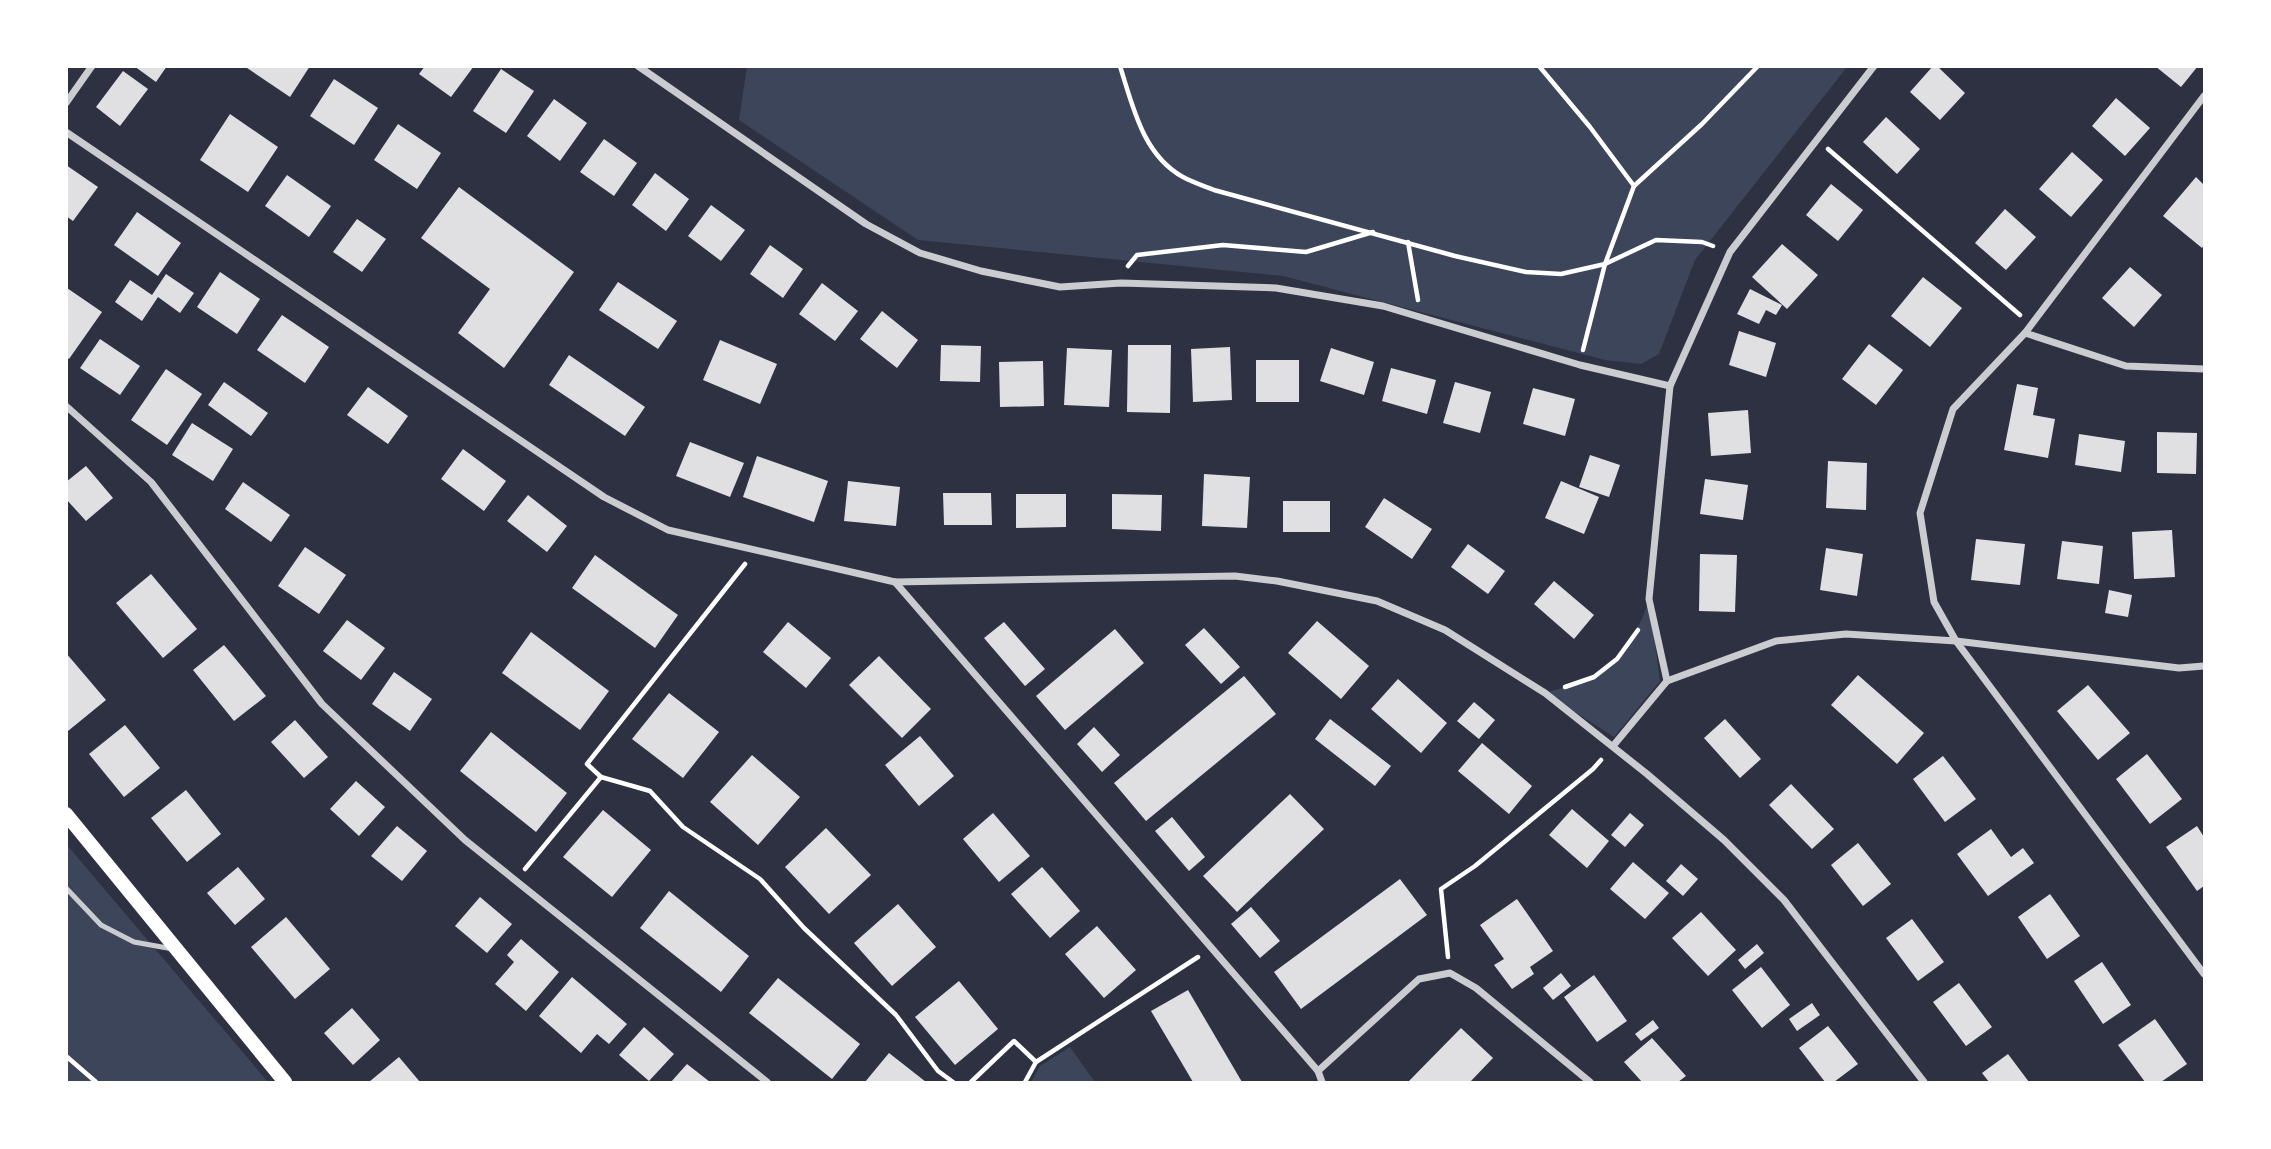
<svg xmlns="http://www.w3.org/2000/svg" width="2271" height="1149" font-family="Arial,sans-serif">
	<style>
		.green { fill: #3c4559 }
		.building { fill: #e0e0e3 }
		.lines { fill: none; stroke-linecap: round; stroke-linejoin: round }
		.path { stroke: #fff; stroke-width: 4.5 }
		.service { stroke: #caccd0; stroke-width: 5 }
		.minor { stroke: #caccd0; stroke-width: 7 }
		.secondary { stroke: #fff; stroke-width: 14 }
	</style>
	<rect width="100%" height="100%" fill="#2d3142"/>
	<g class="green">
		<polygon points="747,66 1847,67 1695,260 1659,354 1641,364 1605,360 1283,276 918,240 739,120"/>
		<path d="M1649 600 1660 681 1614 737 1545 693C1560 688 1577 685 1592 678 1623 664 1638 630 1649 600Z"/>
		<polygon points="67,845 268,1082 67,1082"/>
		<polygon points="1070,1047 1095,1082 1031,1082 1040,1066"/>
	</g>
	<g class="building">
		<polygon points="134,66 167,66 156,82"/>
		<polygon points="248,66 310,66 290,97 247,68"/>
		<polygon points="425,66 474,66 451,97 419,74"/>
		<polygon points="1933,66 1937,66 1965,93 1940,120 1910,92"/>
		<polygon points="2155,66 2198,66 2181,87"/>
		<polygon points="501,69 534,91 506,133 473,111"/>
		<polygon points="123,71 148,89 120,126 96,107"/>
		<polygon points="334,79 378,108 354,145 310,116"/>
		<polygon points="2116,98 2150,128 2125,156 2092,126"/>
		<polygon points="554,99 587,123 560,161 527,136"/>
		<polygon points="230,114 278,147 248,192 200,160"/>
		<polygon points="1886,117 1920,149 1897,174 1863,142"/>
		<polygon points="398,124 441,153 417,189 374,160"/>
		<polygon points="604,139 637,163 614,196 580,172"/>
		<polygon points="2072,152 2103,180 2071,217 2039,189"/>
		<polygon points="66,165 98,187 73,221 66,216"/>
		<polygon points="655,173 689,199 666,231 632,205"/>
		<polygon points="287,175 331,206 309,237 265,206"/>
		<polygon points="2196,177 2204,185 2204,245 2202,248 2163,216"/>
		<polygon points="1831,184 1863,210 1838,241 1806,215"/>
		<polygon points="459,187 574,272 504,368 458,333 490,289 421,238"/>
		<polygon points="711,205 745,230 721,261 688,236"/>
		<polygon points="2005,209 2036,237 2006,270 1975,243"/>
		<polygon points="137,212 181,243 158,276 114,245"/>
		<polygon points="357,219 386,239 362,272 333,252"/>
		<polygon points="1782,244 1818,275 1787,309 1752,277"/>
		<polygon points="770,245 803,269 783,298 750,274"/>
		<polygon points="2130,267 2162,295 2134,327 2102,298"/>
		<polygon points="220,272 260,299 237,334 197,307"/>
		<polygon points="166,274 194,293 180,313 158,297 142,321 115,302 130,280 152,295"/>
		<polygon points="1923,277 1962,308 1930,347 1891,316"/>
		<polygon points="618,282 677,321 658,349 599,310"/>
		<polygon points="822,283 858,311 835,341 799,314"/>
		<polygon points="67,288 102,312 69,359 66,357"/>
		<polygon points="1750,289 1782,305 1776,315 1766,310 1759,324 1737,314"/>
		<polygon points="882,311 918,340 897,368 860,339"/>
		<polygon points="282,315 329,347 305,383 257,350"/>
		<polygon points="1739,331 1776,343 1766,377 1729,365"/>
		<polygon points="100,339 140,366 120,395 80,368"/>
		<polygon points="720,340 777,364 760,404 703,380"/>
		<polygon points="1869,344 1903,370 1876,405 1842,379"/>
		<polygon points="941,345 981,346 980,382 940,381"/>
		<polygon points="1128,345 1171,345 1170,413 1127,412"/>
		<polygon points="1230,347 1232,400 1193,402 1191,349"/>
		<polygon points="1067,348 1112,350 1109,407 1064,405"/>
		<polygon points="1331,348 1374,362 1364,395 1320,381"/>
		<polygon points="569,355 645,407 625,436 549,385"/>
		<rect x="1256" y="360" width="43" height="42"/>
		<polygon points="1043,361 1044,406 1000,407 999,362"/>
		<polygon points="1391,368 1436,380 1427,414 1382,401"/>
		<polygon points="166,369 202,394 167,445 131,420"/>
		<polygon points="224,382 268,413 251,436 208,405"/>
		<polygon points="1455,382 1491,392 1480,433 1443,423"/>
		<polygon points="2017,384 2038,388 2033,415 2055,419 2048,458 2004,450"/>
		<polygon points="368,387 408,416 388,444 347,415"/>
		<polygon points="1533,388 1575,399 1565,436 1523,424"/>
		<polygon points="1748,410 1751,453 1711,456 1708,413"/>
		<polygon points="192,423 233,449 213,481 172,455"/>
		<polygon points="2157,432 2197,433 2196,474 2157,473"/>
		<polygon points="2079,434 2125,441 2121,472 2075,465"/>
		<polygon points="690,442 744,463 730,497 676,476"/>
		<polygon points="463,449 506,481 484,511 441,479"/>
		<polygon points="1590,455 1620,465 1609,497 1579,487"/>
		<polygon points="757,456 828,481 814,522 743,497"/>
		<polygon points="1828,461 1867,463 1866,510 1826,508"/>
		<polygon points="86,466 113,498 86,521 66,499 66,482"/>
		<polygon points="1204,474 1250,477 1247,528 1202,526"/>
		<polygon points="1705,479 1748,485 1743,520 1700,514"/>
		<polygon points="848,481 900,487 896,526 844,521"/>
		<polygon points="1561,481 1599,497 1584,534 1545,518"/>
		<polygon points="243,482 290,515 271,542 225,509"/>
		<polygon points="943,493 991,493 992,525 944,525"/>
		<polygon points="1016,494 1066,494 1066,527 1016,528"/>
		<polygon points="1112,494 1162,495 1161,531 1112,529"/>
		<polygon points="528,495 567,526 547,552 507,521"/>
		<polygon points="1384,498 1432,529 1412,559 1365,527"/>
		<rect x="1283" y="501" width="47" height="31"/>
		<polygon points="2172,530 2175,577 2134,579 2132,532"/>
		<polygon points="1976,539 2025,544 2020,585 1971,580"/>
		<polygon points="2062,541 2103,546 2099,584 2057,579"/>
		<polygon points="1468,544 1505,571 1488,594 1451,567"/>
		<polygon points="305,547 346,575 319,614 278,586"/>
		<polygon points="1826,548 1863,554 1857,596 1820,590"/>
		<polygon points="1700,554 1737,555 1735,612 1699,611"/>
		<polygon points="595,555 678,615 655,648 572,588"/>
		<polygon points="151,574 197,629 163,658 116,603"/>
		<polygon points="1554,581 1594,615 1574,639 1534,604"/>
		<polygon points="2109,590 2132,595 2128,617 2105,613"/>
		<polygon points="347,620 385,648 361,680 323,651"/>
		<polygon points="1317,621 1369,666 1341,699 1288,653"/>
		<polygon points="788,622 831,658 806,688 763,652"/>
		<polygon points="1004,622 1045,669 1025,686 984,638"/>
		<polygon points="1204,628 1240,667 1221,684 1185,645"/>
		<polygon points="1115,629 1144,663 1065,730 1036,696"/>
		<polygon points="531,632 609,691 580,730 502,673"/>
		<polygon points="224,645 266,696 234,721 193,670"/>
		<polygon points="66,653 106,700 68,731 66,730"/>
		<polygon points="879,656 931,709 902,738 849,685"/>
		<polygon points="394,672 432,699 410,731 372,704"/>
		<polygon points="1858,675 1924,733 1897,764 1831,705"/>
		<polygon points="1244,676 1276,714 1146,821 1114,783"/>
		<polygon points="1398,679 1447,723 1421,753 1371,709"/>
		<polygon points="2088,685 2130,733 2098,760 2057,711"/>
		<polygon points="669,693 719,732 683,778 632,739"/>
		<polygon points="1474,702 1495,720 1479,739 1457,721"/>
		<polygon points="1330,719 1391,766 1375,786 1315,739"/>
		<polygon points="1725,719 1761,759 1740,778 1704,738"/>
		<polygon points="295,720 328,757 304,778 271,742"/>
		<polygon points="125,725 160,768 124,797 89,754"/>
		<polygon points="1094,727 1120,755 1102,772 1077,744"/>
		<polygon points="491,732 567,793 536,832 460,771"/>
		<polygon points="920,736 954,776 919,806 885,765"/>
		<polygon points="1482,743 1532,786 1509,814 1458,771"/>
		<polygon points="2147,754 2182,799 2150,824 2116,779"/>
		<polygon points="752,755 800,797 758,845 710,802"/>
		<polygon points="1943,756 1976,799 1945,822 1913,779"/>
		<polygon points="356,781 385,807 359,836 330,809"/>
		<polygon points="1791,784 1834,829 1812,849 1769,805"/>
		<polygon points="186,790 221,834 187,862 151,818"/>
		<polygon points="1290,794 1324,829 1237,912 1203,876"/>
		<polygon points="1572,809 1609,841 1587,868 1549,835"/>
		<polygon points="603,810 651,850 612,897 563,857"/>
		<polygon points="993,813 1030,856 999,882 963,839"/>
		<polygon points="1630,813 1644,825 1625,847 1611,835"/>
		<polygon points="1172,817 1205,857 1189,871 1155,831"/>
		<polygon points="397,826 427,851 402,881 371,856"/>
		<polygon points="2197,826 2204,837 2204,886 2197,891 2166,847"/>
		<polygon points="826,828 871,875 829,914 785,867"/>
		<polygon points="1991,829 2011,857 2023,848 2034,863 1988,896 1957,854"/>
		<polygon points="1858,843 1891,884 1863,906 1831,865"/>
		<polygon points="1633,862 1669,893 1645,919 1610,889"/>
		<polygon points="1681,864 1698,879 1683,896 1666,881"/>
		<polygon points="238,867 265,899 235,925 207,893"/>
		<polygon points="1042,867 1080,911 1050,938 1011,894"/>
		<polygon points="1400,879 1427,915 1301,1009 1274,972"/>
		<polygon points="669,891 749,956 721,992 640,928"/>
		<polygon points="2050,894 2080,936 2047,959 2018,917"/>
		<polygon points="480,897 512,924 487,953 455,926"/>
		<polygon points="1517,899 1553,951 1530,967 1534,974 1512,989 1494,965 1504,959 1480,925"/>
		<polygon points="898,904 936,947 892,986 854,943"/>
		<polygon points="1251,907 1280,941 1260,958 1231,924"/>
		<polygon points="1701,912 1736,950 1708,976 1672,938"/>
		<polygon points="286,917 330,969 295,999 251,947"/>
		<polygon points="1912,919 1944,962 1918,981 1886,938"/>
		<polygon points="1097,926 1136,970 1104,998 1065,954"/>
		<polygon points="521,939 559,972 526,1011 495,984 514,962 507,955"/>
		<polygon points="1757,944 1764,953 1745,969 1738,960"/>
		<polygon points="2102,962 2131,1005 2103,1024 2074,981"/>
		<polygon points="1761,967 1790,1005 1762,1028 1732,990"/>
		<polygon points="1561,973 1571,986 1553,1000 1543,988"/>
		<polygon points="1594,975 1627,1021 1597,1042 1564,997"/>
		<polygon points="572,977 627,1024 609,1044 597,1034 581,1053 539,1016"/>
		<polygon points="778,978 860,1044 832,1079 749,1013"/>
		<polygon points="959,981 998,1029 955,1065 915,1017"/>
		<polygon points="1959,983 1992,1027 1966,1046 1933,1002"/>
		<polygon points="1188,990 1242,1082 1193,1082 1151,1011"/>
		<polygon points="1812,1003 1820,1015 1797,1031 1789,1019"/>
		<polygon points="352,1008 380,1040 353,1065 324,1033"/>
		<polygon points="2155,1019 2187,1064 2161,1082 2145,1082 2118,1045"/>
		<polygon points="1653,1020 1659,1028 1641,1041 1635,1034"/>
		<polygon points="1828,1026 1858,1064 1834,1082 1825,1082 1799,1048"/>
		<polygon points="644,1027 674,1054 649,1081 619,1055"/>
		<polygon points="1461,1028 1493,1058 1470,1082 1408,1082"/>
		<polygon points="1652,1038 1686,1076 1678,1082 1642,1082 1624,1062"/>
		<polygon points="889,1053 926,1082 865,1082"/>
		<polygon points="2008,1054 2029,1082 1989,1082 1982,1073"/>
		<polygon points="399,1057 420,1082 369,1082"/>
		<polygon points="687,1064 710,1082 671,1082"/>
	</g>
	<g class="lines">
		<g class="path">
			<path d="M1120 66C1133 107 1143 155 1183 177 1192 182 1204 186 1214 190L1455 256 1526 272 1561 274 1605 264 1656 240 1702 242 1713 246"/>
			<polyline points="1539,66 1590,127 1634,186"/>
			<polyline points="1828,149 2020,315"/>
			<polyline points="1408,242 1418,300"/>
			<polyline points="1128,266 1137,255 1223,245 1306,252 1373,232"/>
			<polyline points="1583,350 1605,264 1634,186 1702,124 1758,66"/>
			<polyline points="1565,687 1594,677 1617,659 1638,630"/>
			<polyline points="601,777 650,791 683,827 760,879 804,928 896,1015 938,1071 953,1082"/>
			<polyline points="525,869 601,777 587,764 745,564"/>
			<polyline points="1448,957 1441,889 1475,866 1593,769 1601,760"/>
			<polyline points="66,1056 96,1082"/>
			<polyline points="971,1082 1014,1041 1036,1062"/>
			<polyline points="1025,1082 1036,1062 1198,957"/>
		</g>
		<polyline class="service" points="66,888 101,925 134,942 173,949"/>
		<g class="minor">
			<polyline points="638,66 866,224 920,253 981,271 1060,287 1121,283 1276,288 1383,306 1580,365 1670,386"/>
			<polyline points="2204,96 2025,333 1953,409 1920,513 1934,602 1956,641 2204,974"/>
			<polyline points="66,103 92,66"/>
			<polyline points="66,132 604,497 668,530 895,582 1235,576 1277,581 1377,601 1445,630 1545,693 1647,774 1724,840 1784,900 1924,1082"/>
			<polyline points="2025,333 2126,366 2204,369"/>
			<polyline points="66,406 151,482 322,704 465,840 767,1082"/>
			<polyline points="895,582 1318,1071 1322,1082"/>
			<polyline points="1667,681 1776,641 1846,634 1956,641 2179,668 2204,666"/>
			<polyline points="1613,746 1667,681 1649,599 1670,386 1730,252 1874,66"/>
			<polyline points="1318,1071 1419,979 1450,973 1476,988 1590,1082"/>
		</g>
		<polyline class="secondary" points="66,814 285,1082"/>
	</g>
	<rect width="2271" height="1149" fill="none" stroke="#ffffff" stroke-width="136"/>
</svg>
